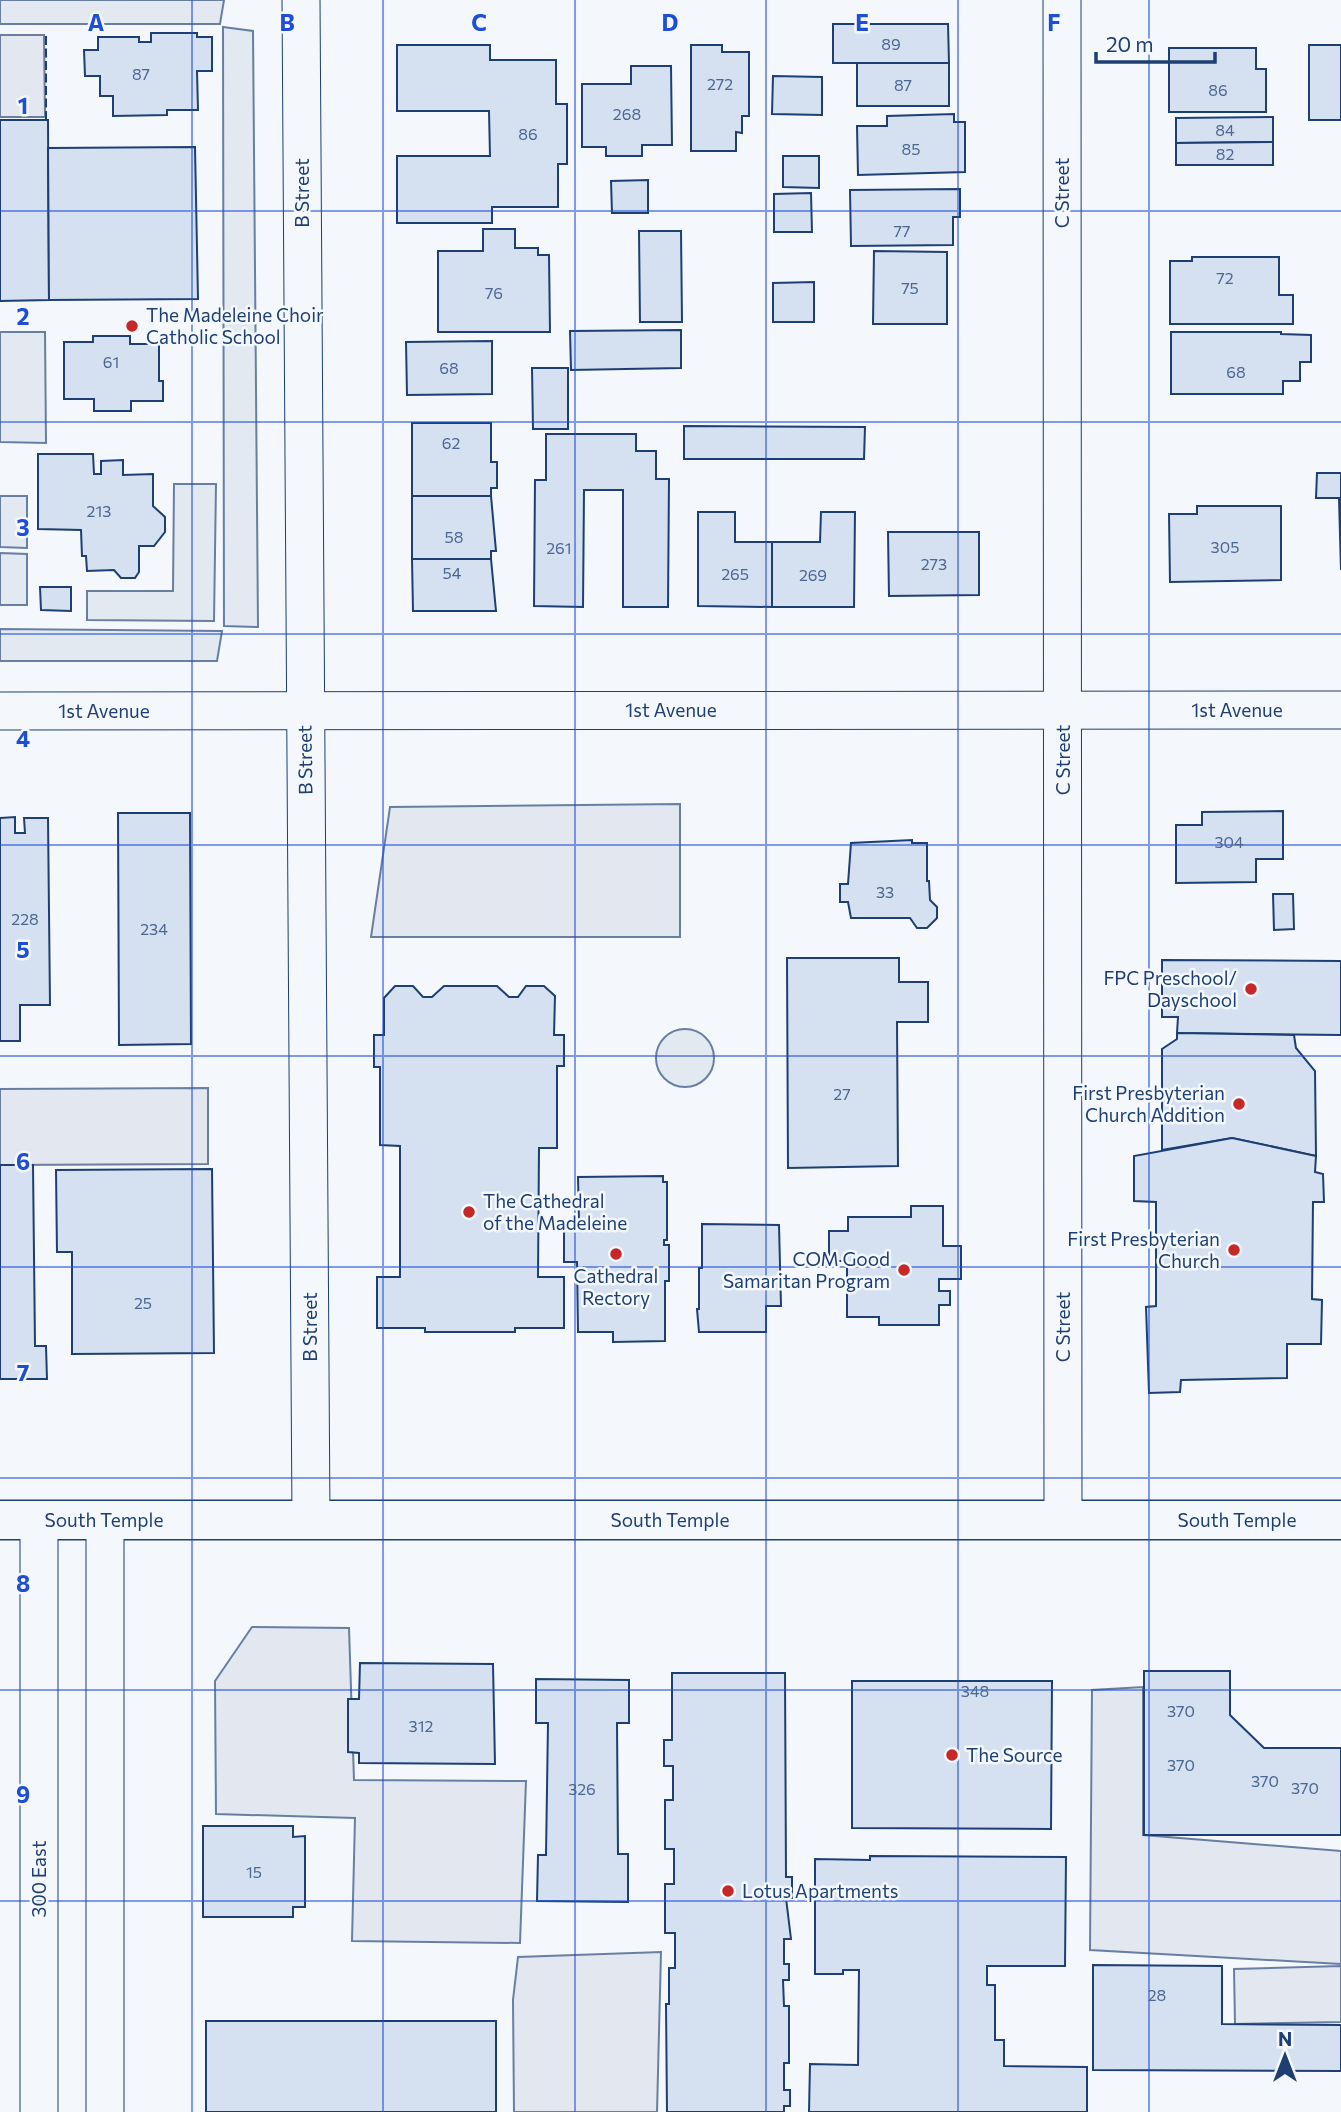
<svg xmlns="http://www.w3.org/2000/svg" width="1341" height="2112" font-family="Commissioner,sans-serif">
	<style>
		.green { fill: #e3e9f0; stroke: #687fa3; stroke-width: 2 }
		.parking { fill: #e3e8f0; stroke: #687fa3; stroke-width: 2 }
		.building { fill: #d5e0f0; stroke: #1d3f73; stroke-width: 2 }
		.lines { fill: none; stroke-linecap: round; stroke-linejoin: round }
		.minor-casing { stroke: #1d3f73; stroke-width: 39 }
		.primary-casing { stroke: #1d3f73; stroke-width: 41 }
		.minor { stroke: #f4f7fb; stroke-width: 37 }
		.primary { stroke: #f4f7fb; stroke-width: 38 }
		.fence { stroke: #1d3f73; stroke-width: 2; stroke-dasharray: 9 3.5; stroke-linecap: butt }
		.grid { fill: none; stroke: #1d4ed8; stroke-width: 2; stroke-opacity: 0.55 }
		.poi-dot { fill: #c62828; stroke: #f4f7fb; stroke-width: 2.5 }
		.labels { text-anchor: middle; stroke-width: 5; stroke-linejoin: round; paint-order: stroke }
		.number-label { font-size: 16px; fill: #4b6792 }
		.street-label { font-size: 19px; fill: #1d3f73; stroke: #f4f7fb }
		.poi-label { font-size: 19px; fill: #1d3f73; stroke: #f4f7fb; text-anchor: start }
		.grid-label { font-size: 23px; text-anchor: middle; font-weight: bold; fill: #1d4ed8; stroke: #f4f7fb; stroke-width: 5; stroke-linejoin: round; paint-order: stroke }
	</style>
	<rect width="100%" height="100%" fill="#f4f7fb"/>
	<g class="green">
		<polygon points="0,0 224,0 220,24 0,24"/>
		<polygon points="223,27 253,31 258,627 224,626"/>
		<polygon points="0,332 45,332 46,443 0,442"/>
		<polygon points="174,484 216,484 214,621 87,620 87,591 173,591"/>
		<polygon points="0,496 27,496 27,548 0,547"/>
		<polygon points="0,553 27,554 27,605 0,605"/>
		<polygon points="0,629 221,631 222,631 217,661 0,661"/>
		<circle cx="685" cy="1058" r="29"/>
	</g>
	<g class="parking">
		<polygon points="0,35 44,35 45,117 0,117"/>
		<polygon points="680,804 680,937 371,937 390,807"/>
		<polygon points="208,1088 208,1164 0,1165 0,1089"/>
		<polygon points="252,1627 349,1628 354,1780 526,1781 520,1943 352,1941 355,1818 216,1814 215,1681"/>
		<polygon points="1143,1687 1143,1835 1341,1851 1341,1964 1090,1950 1092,1690"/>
		<polygon points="661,1952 657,2112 514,2112 513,2000 518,1957"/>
		<polygon points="1341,1966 1341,2022 1235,2024 1234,1969"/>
	</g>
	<g class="building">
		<polygon points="833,24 948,24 949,63 833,63"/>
		<polygon points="151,33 197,33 197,37 212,37 212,71 197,71 198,110 167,110 167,115 113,116 113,96 100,96 100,76 85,76 84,50 98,50 98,37 139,37 139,42 151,42"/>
		<polygon points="397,45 490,45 490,60 556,60 556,104 567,104 567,164 558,164 558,207 492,207 492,223 397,223 397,156 490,156 489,111 397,111"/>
		<polygon points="691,45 722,45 722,52 749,52 749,116 742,116 742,133 736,132 736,151 691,151"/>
		<rect x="1309" y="45" width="32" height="75"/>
		<polygon points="1169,48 1256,48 1256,69 1266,69 1266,112 1169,112"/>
		<rect x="857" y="63" width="92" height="43"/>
		<polygon points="631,66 671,66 672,145 642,145 642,156 606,156 606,147 582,147 582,84 631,84"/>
		<polygon points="773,76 822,77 822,115 772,114"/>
		<polygon points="954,114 954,122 965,122 965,172 858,175 857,126 887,126 887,116"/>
		<polygon points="1273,117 1273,142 1176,143 1176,118"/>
		<polygon points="0,120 48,120 49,300 0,301"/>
		<polygon points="1273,142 1273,165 1176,165 1176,143"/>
		<polygon points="195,147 198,299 49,300 48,148"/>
		<polygon points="783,156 819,156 819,188 783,187"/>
		<polygon points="648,180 648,213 612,213 611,181"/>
		<polygon points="960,189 960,217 953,217 953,245 851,246 850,190"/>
		<polygon points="811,193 812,232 774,232 774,194"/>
		<polygon points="483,229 515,229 515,248 538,248 538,255 549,255 550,332 438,332 438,251 483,251"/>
		<polygon points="639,231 681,231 682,322 640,322"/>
		<polygon points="874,251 947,252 947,324 873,324"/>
		<polygon points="1192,257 1279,257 1279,295 1293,295 1293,324 1170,324 1170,261 1192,261"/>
		<polygon points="814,282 814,322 773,322 773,283"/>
		<polygon points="681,330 681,368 571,370 570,331"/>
		<polygon points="1171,332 1281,332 1281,334 1311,335 1311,362 1300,362 1300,381 1283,381 1283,394 1171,394"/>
		<polygon points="93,336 130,336 130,344 159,344 159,381 163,381 163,401 131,401 131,411 94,411 94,399 64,399 64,342 93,342"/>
		<polygon points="492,341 492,394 407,395 406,342"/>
		<polygon points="532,368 568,368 568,429 533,429"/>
		<polygon points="412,423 491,423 491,462 497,462 497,488 491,488 491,496 412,496"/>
		<polygon points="684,426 865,427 864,459 684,459"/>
		<polygon points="546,434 636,434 636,451 656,451 656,479 669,479 668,607 623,607 623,490 584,490 583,607 534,606 535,480 546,480"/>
		<polygon points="38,454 93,454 94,474 101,474 101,461 123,460 123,475 153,474 153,506 165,517 165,532 154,546 139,546 139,572 135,578 121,578 114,570 87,571 86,556 82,556 81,530 38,529"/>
		<polygon points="1317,473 1341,473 1341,570 1339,498 1316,498"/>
		<polygon points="412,496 491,496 496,551 491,551 491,559 412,559"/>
		<polygon points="1197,506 1281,506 1281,580 1170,582 1169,514 1197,514"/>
		<polygon points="698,512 735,512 735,542 772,542 772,607 698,606"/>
		<polygon points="821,512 855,512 854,607 772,607 772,542 820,542"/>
		<polygon points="888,532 979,532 979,595 889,596"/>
		<polygon points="412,559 491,559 496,611 413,611"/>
		<polygon points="40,587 71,587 71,611 41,610"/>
		<polygon points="1283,811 1283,859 1256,859 1256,882 1176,883 1176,825 1202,825 1202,812"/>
		<polygon points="118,813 190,813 191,1044 119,1045"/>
		<polygon points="15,817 15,833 25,833 24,818 48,818 50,1005 20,1005 20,1041 0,1041 0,818"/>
		<polygon points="912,840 912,843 927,843 927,881 929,881 930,900 937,907 937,918 927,928 917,928 910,918 851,918 848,902 840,902 840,884 848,884 851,843"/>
		<polygon points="1273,894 1293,894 1294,929 1274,930"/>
		<polygon points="787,958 899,958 899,982 928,982 928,1022 897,1022 898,1166 788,1168"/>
		<polygon points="1162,960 1341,961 1341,1035 1177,1033 1178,1017 1162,1017"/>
		<polygon points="395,986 413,986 423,997 432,997 444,986 497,986 509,997 518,997 526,986 544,986 555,996 554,1035 564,1035 564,1066 557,1066 557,1148 539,1148 538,1277 564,1277 564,1328 515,1328 515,1332 425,1332 425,1328 377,1328 377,1277 400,1277 400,1146 380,1145 380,1067 374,1067 374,1035 384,1035 384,998"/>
		<polygon points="1177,1033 1294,1035 1296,1048 1315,1071 1316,1156 1232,1138 1162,1150 1162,1049 1177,1039"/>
		<polygon points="1232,1138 1316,1156 1315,1172 1323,1174 1324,1202 1313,1202 1312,1299 1322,1300 1321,1344 1287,1344 1287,1378 1181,1380 1180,1392 1149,1393 1146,1307 1156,1306 1156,1202 1134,1201 1134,1156"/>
		<polygon points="0,1165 33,1165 35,1346 46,1346 47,1379 0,1379"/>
		<polygon points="212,1169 214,1353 72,1354 72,1252 57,1252 56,1170"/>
		<polygon points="663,1176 663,1182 667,1182 667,1240 664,1240 664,1245 669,1245 669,1281 665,1281 665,1341 613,1342 613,1332 578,1332 577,1262 564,1262 564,1222 579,1221 578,1177"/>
		<polygon points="911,1206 943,1206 943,1246 961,1246 961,1279 939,1279 939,1291 950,1291 950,1305 939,1305 939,1325 879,1325 879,1317 847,1317 847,1261 829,1261 829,1231 848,1231 848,1217 911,1217"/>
		<polygon points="702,1224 779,1225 781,1306 766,1306 766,1332 699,1332 697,1309 699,1309 699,1268 702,1268"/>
		<polygon points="360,1663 493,1664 495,1764 359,1763 359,1753 348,1752 348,1699 359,1699"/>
		<polygon points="1144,1671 1230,1671 1230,1715 1264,1748 1341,1748 1341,1835 1144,1835"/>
		<polygon points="672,1673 785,1673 786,1877 792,1877 792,1898 786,1898 791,1939 784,1939 784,1964 789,1964 789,1980 783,1980 784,2006 789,2006 789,2063 784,2063 784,2090 790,2090 790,2106 784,2106 784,2112 667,2112 666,2004 669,2004 669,1968 675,1968 675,1933 665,1933 665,1884 674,1884 674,1849 665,1849 665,1800 673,1800 673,1766 664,1766 664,1740 672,1740"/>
		<polygon points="536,1679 629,1680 629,1723 617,1723 618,1854 628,1854 628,1902 537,1901 538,1855 546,1855 548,1723 536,1723"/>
		<polygon points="852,1681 1052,1681 1051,1829 852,1828"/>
		<polygon points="203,1826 293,1826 293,1837 305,1836 305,1907 293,1907 293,1917 203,1917"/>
		<polygon points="870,1856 1066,1857 1065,1966 987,1966 987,1985 995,1985 995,2040 1004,2040 1004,2066 1087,2067 1087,2112 809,2112 810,2064 858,2065 859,1970 843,1970 843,1974 815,1974 815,1859 870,1860"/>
		<polygon points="1093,1965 1222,1966 1222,2024 1341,2025 1341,2071 1093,2070"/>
		<rect x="206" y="2021" width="290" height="91"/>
	</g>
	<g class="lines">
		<g class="minor-casing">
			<g id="minor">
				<polyline points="301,0 311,1520"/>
				<polyline points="1062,0 1063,1520"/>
				<polyline points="0,711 1341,710"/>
				<polyline points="39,1520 39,2112"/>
				<polyline points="105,1520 105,2112"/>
			</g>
		</g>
		<g class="primary-casing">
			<polyline id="primary" points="0,1520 1341,1520"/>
		</g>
		<use href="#minor" class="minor"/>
		<use href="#primary" class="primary"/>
		<polyline class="fence" points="46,120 46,33"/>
	</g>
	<path class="grid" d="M192 0V2112M383 0V2112M575 0V2112M766 0V2112M958 0V2112M1149 0V2112M0 211H1341M0 422H1341M0 634H1341M0 845H1341M0 1056H1341M0 1267H1341M0 1478H1341M0 1690H1341M0 1901H1341"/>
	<g class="poi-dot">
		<circle cx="132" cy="326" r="7"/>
		<circle cx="1251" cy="989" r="7"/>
		<circle cx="1239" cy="1104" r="7"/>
		<circle cx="469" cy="1212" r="7"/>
		<circle cx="1234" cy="1250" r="7"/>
		<circle cx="616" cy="1254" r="7"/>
		<circle cx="904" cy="1270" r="7"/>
		<circle cx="952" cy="1755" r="7"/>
		<circle cx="728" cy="1891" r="7"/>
	</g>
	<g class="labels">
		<g class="number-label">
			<text x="891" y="50">89</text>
			<text x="141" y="80">87</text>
			<text x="720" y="90">272</text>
			<text x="903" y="91">87</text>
			<text x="1218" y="96">86</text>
			<text x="627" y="120">268</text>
			<text x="1225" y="136">84</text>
			<text x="528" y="140">86</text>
			<text x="911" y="155">85</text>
			<text x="1225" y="160">82</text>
			<text x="902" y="237">77</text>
			<text x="1225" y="284">72</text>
			<text x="910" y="294">75</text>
			<text x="494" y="299">76</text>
			<text x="111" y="368">61</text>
			<text x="449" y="374">68</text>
			<text x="1236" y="378">68</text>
			<text x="451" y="449">62</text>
			<text x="99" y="517">213</text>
			<text x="454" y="543">58</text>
			<text x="1225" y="553">305</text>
			<text x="559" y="554">261</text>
			<text x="934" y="570">273</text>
			<text x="452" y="579">54</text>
			<text x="735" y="580">265</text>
			<text x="813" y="581">269</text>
			<text x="1229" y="848">304</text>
			<text x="885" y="898">33</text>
			<text x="25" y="925">228</text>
			<text x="154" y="935">234</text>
			<text x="842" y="1100">27</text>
			<text x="143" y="1309">25</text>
			<text x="975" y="1697">348</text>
			<text x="1181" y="1717">370</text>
			<text x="421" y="1732">312</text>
			<text x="1181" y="1771">370</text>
			<text x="1265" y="1787">370</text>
			<text x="1305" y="1794">370</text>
			<text x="582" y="1795">326</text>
			<text x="254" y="1878">15</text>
			<text x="1157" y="2001">28</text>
		</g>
		<g class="street-label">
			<text transform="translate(302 193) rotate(-90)" y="7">B Street</text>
			<text transform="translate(1062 193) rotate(-90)" y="7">C Street</text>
			<text x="671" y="717">1st Avenue</text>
			<text x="1237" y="717">1st Avenue</text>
			<text x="104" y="718">1st Avenue</text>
			<text transform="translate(305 760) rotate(-91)" y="7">B Street</text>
			<text transform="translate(1063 760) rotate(-90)" y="7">C Street</text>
			<text transform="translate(310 1327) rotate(-90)" y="7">B Street</text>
			<text transform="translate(1063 1327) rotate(-90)" y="7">C Street</text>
			<text x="104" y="1527">South Temple</text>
			<text x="670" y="1527">South Temple</text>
			<text x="1237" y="1527">South Temple</text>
			<text transform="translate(39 1879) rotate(-90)" y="7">300 East</text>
		</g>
		<g class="poi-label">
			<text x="146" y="322">The Madeleine Choir<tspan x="146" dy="22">Catholic School</tspan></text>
			<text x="1237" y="985" text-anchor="end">FPC Preschool/<tspan x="1237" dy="22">Dayschool</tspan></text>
			<text x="1225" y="1100" text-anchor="end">First Presbyterian<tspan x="1225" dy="22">Church Addition</tspan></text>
			<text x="483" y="1208">The Cathedral<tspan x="483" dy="22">of the Madeleine</tspan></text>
			<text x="1220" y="1246" text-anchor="end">First Presbyterian<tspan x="1220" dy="22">Church</tspan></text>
			<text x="890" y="1266" text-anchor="end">COM Good<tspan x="890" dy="22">Samaritan Program</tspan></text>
			<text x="616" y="1283" text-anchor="middle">Cathedral<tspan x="616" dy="22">Rectory</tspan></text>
			<text x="966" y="1762">The Source</text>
			<text x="742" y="1898">Lotus Apartments</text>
		</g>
	</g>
	<g class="grid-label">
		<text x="96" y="31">A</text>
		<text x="287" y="31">B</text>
		<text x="479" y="31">C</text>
		<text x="670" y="31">D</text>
		<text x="862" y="31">E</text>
		<text x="1054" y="31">F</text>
		<text x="23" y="114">1</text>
		<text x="23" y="325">2</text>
		<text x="23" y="536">3</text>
		<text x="23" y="747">4</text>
		<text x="23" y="958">5</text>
		<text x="23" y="1170">6</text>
		<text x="23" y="1381">7</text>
		<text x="23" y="1592">8</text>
		<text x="23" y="1803">9</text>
	</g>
	<g transform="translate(1285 2056)" stroke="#f4f7fb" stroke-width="5" paint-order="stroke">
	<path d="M0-5L12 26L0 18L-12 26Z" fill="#1d3f73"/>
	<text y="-10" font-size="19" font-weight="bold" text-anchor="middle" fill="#1d3f73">N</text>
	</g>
	<path d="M1096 52v10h119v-10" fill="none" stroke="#1d3f73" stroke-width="3.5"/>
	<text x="1106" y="52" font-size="21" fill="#1d3f73" stroke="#f4f7fb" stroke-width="5" paint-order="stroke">20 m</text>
</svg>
